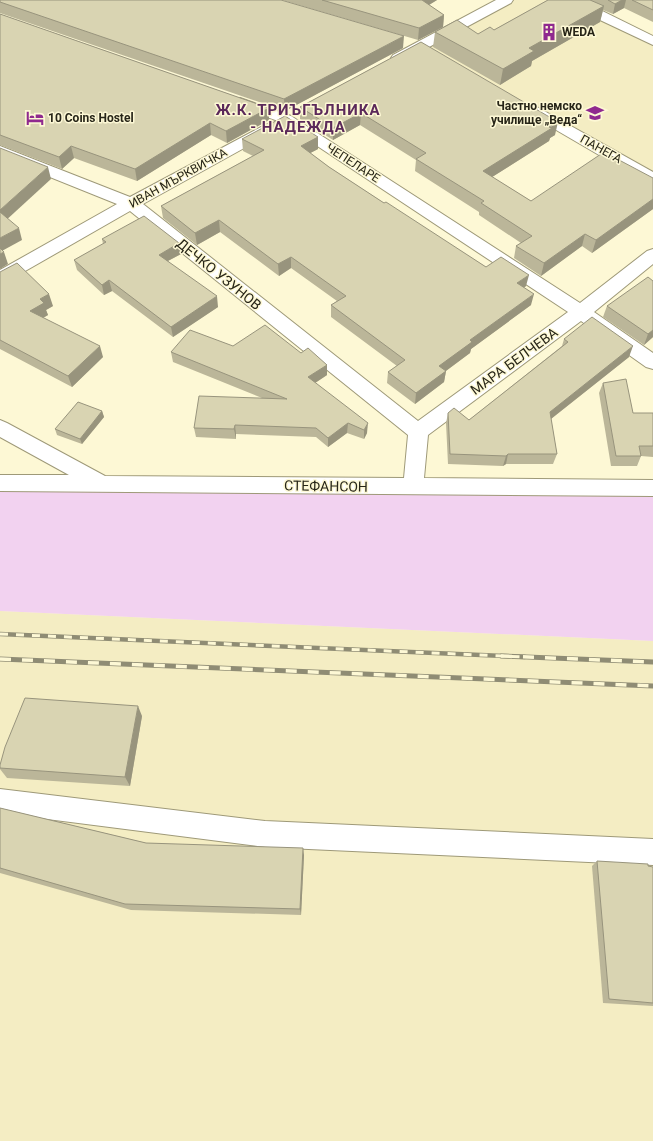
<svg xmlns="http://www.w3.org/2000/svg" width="653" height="1141" font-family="Roboto,sans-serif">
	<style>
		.built { fill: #f4edc3 }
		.green { fill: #f2d2f0 }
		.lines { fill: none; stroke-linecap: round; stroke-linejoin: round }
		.minor-casing { stroke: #9e9978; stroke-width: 2 }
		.minor { fill: #fff; fill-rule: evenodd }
		.rail-far1-casing { stroke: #8f8c74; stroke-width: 4.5 }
		.rail-casing { stroke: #8f8c74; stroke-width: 5 }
		.rail-far1 { stroke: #fdf8d5; stroke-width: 3; stroke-dasharray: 8; stroke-linecap: butt }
		.rail { stroke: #fdf8d5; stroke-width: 3.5; stroke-dasharray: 11; stroke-linecap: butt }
		.wall { fill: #bbb699 }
		.shaded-wall { fill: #98947d }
		.building { fill: #d9d4b2; stroke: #98947d }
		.labels { text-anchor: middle; stroke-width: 3; stroke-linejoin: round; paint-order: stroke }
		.far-poi-label { font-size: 12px; font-weight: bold; fill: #272518; stroke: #fdf8d5; text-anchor: start }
		.far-street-label { font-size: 12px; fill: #272518; stroke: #fdf8d5 }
		.street-label { font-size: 14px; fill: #272518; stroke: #fdf8d5 }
		.far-district-label { font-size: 15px; font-weight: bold; letter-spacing: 1px; fill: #5b295a; stroke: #fdf8d5 }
	</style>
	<rect width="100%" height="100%" fill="#fdf8d5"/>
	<g class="built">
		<polygon points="506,0 569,0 653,41 653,179 420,47"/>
		<polygon points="0,611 653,641 653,1141 0,1141"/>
	</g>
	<polygon class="green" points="0,490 653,496 653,641 0,611"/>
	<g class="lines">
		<g class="minor-casing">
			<g id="minor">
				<polygon points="496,0 513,0 511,3 403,61 398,62 393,61 391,58 393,55"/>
				<polygon points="562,0 580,0 653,36 653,45 564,3"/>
				<polygon points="240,98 291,116 580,303 647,251 653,249 653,264 594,312 653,353 653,369 646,367 581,321 428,435 424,478 653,480 653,496 0,491 0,475 69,475 0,437 0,420 7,423 105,476 404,478 408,435 130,211 6,282 0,284 0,270 117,204 0,157 0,146 130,197 263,126 268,124 273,126 276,129 273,132 143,204 418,421 568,312 281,122 235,106 232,103 235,100"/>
				<polygon points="532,105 537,107 653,172 653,184 647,183 527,113 524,110 527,107"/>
				<polygon points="0,789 265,821 653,839 653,865 265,847 0,813"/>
			</g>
		</g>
		<use href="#minor" class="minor"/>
		<g class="rail-far1-casing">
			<polyline id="rail-far1" points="0,634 525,657"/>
		</g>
		<g class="rail-casing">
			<g id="rail">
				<polyline points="501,656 653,662"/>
				<polyline points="0,659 653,686"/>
			</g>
		</g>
		<use href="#rail-far1" class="rail-far1"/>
		<use href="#rail" class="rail"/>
	</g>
	<g class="wall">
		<polygon points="0,0 403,48 285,111 0,13"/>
		<polygon points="282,0 437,0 429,5 444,15 443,27 418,40"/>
		<polygon points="548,0 653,0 653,22 624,8 613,14 603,10 600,22 532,61 531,66 500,85 433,47 435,32 478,34 494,30"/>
		<polygon points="0,14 269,108 269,120 227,143 211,135 137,181 74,158 62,169 0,145"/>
		<polygon points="421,42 555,135 550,138 549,141 492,177 531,201 653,178 653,209 592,253 582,246 541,276 514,258 516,246 521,243 479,215 479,212 415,171 416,160 360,125 333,140 300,119 300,107"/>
		<polygon points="318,137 318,149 310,153 329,167 384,203 486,267 526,286 524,288 531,305 471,349 470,353 446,371 444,382 415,404 387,383 388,372 397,366 331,317 331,305 337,301 291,268 279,276 220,232 197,245 163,218 161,206 253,156 243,151 242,139"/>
		<polygon points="102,239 181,254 168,261 218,307 173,337 112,291 104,295 77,270 74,260 103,244"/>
		<polygon points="0,272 53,306 46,310 48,315 43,318 103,357 72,387 0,349"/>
		<polygon points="653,281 653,337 644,345 603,317 607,306"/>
		<polygon points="564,339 629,357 551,419 557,454 553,464 506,464 503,466 448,464 446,423 448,413 469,420 562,346"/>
		<polygon points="233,346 301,353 327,365 327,375 315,383 367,433 364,439 347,433 328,447 316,437 236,434 236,439 196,437 194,428 262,398 173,362 171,352"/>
		<polygon points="603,383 633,413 653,413 653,457 641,456 637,466 611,466 599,393"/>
		<polygon points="102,411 104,417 82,444 57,435 55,429"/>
		<polygon points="142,716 130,786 7,778 0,769 0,765"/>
		<polygon points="0,808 146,843 304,855 301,915 131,910 0,873"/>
		<polygon points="597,861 653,867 653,1006 603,1003 592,866"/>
	</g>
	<g class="shaded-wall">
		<polygon points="420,0 437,0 419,11"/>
		<polygon points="622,0 626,0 624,8 613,14 615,4"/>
		<polygon points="604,6 600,22 532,61 531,66 500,85 503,69 529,48"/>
		<polygon points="444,15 443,27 418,40 419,28"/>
		<polygon points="404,36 403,48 285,111 284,99"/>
		<polygon points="269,108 269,120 227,143 226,131"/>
		<polygon points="361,113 360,125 333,140 333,128"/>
		<polygon points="558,122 555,135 550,138 549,141 481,184 483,171"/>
		<polygon points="210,123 211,135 137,181 135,169"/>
		<polygon points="318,137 318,149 301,158 301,146"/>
		<polygon points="71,146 74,158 62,169 59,157"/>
		<polygon points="48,167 51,179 3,223 0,214 0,210"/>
		<polygon points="653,199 653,209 592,253 596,240"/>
		<polygon points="219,220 220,232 197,245 195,233"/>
		<polygon points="19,228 22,240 0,252 0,238"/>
		<polygon points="585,234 582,246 541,276 544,263"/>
		<polygon points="179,243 181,254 160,265 159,255"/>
		<polygon points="4,252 8,264 0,269 0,254"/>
		<polygon points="291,257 291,268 279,276 278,264"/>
		<polygon points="529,275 526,286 514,294 517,283"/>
		<polygon points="109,280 112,291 104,295 102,285"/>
		<polygon points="49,294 53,306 46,310 48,315 34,323 30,311 40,299"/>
		<polygon points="534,294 531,305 471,349 470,353 443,373 446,371 444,382 415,404 416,393 439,366 470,340"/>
		<polygon points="217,296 218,307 173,337 171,327"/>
		<polygon points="653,330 653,337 644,345 648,334"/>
		<polygon points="100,346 103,357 72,387 68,376"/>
		<polygon points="633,346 629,357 547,422 550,412"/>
		<polygon points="327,365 327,375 309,387 308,377"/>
		<polygon points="102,411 104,417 82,444 80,439"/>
		<polygon points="348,423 347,433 328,447 328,438"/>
		<polygon points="368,423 367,433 364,439 364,430"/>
		<polygon points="235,425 236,434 236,439 234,429"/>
		<polygon points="508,454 506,464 503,466 506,456"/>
		<polygon points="138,706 142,716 130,786 125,777"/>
		<polygon points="303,848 304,855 301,915 300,909"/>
	</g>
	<g class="building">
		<polygon points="0,0 281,0 404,36 284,99 0,2"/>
		<polygon points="322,0 422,0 444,15 419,28"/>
		<polygon points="548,0 590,0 604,6 529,48 534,51 503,69 435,32 457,20 478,34 490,27 494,30"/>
		<polygon points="608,0 622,0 615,4"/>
		<polygon points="632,0 653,0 653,10"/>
		<polygon points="0,14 269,108 226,131 210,123 135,169 71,146 59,157 0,135"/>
		<polygon points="421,42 558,122 549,127 552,128 483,171 531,201 604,152 653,178 653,199 596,240 585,234 544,263 516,246 532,236 481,203 484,201 416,159 426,153 361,113 333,128 300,107"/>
		<polygon points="285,116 318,137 301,146 329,167 384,203 386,202 486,267 501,257 529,275 517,283 534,294 470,340 472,342 439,366 446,371 416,393 388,372 405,360 331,305 346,296 291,257 278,264 219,220 195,233 161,206 264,150 242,139"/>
		<polygon points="0,148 48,167 0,210"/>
		<polygon points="0,212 19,228 0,238"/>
		<polygon points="144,216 179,243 159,255 217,296 171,327 109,280 102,285 74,260 106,242 102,239"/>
		<polygon points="0,248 4,252 0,254"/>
		<polygon points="17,263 49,294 40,299 44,303 30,311 100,346 68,376 0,340 0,272"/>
		<polygon points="648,277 653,281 653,330 648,334 607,306"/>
		<polygon points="592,317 633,346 550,412 557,454 508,454 506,456 450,454 448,413 454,408 469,420 568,342 564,339"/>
		<polygon points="265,325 301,353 308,348 327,365 308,377 368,423 364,430 348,423 328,438 316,428 235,425 234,429 194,428 199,396 287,399 171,352 190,330 233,346"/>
		<polygon points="626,379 633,413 653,413 653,446 639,446 641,456 616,456 603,383"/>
		<polygon points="78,402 102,411 80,439 55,429"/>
		<polygon points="25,698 138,706 125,777 0,768 0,765 5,747"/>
		<polygon points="0,808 146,843 303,848 300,909 125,904 0,868"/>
		<polygon points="597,861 648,864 648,866 653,867 653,1003 609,999"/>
	</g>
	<defs>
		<g id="building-bare" transform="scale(1.38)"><path d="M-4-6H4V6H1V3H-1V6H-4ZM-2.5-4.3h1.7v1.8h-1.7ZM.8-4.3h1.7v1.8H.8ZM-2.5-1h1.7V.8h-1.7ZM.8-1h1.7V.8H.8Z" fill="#8f298f" stroke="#fdf8d5" stroke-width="2.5" paint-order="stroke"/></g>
		<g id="school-bare" transform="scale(1.38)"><path d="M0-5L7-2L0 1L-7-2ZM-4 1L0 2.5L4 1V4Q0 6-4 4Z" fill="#8f298f" stroke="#fdf8d5" stroke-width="2.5" paint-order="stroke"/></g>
		<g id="hotel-bare" transform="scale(1.38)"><path d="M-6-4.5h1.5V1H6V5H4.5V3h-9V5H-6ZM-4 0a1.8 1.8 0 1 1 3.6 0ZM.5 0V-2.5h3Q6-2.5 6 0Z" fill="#8f298f" stroke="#fdf8d5" stroke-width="2.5" paint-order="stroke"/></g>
	</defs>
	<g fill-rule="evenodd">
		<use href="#building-bare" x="549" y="32"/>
		<use href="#school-bare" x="595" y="113"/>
		<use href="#hotel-bare" x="35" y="118"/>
	</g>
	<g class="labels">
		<g class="far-poi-label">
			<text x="562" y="36">WEDA</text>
			<text x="582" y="110" text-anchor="end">Частно немско<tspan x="582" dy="14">училище „Веда“</tspan></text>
			<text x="48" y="122">10 Coins Hostel</text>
		</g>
		<g class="far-street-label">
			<text transform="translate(601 149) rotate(29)" y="4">ПАНЕГА</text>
			<text transform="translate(353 163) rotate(33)" y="4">ЧЕПЕЛАРЕ</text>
			<text transform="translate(178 178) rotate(-29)" y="4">ИВАН МЪРКВИЧКА</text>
		</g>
		<g class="street-label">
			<text transform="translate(219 274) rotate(39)" y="5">ДЕЧКО УЗУНОВ</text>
			<text transform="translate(514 361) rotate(-36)" y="5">МАРА БЕЛЧЕВА</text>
			<text transform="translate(326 486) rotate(1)" y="5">СТЕФАНСОН</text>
		</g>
		<g class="far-district-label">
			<text x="298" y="115">Ж.К. ТРИЪГЪЛНИКА<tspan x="298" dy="17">- НАДЕЖДА</tspan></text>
		</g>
	</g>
</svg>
